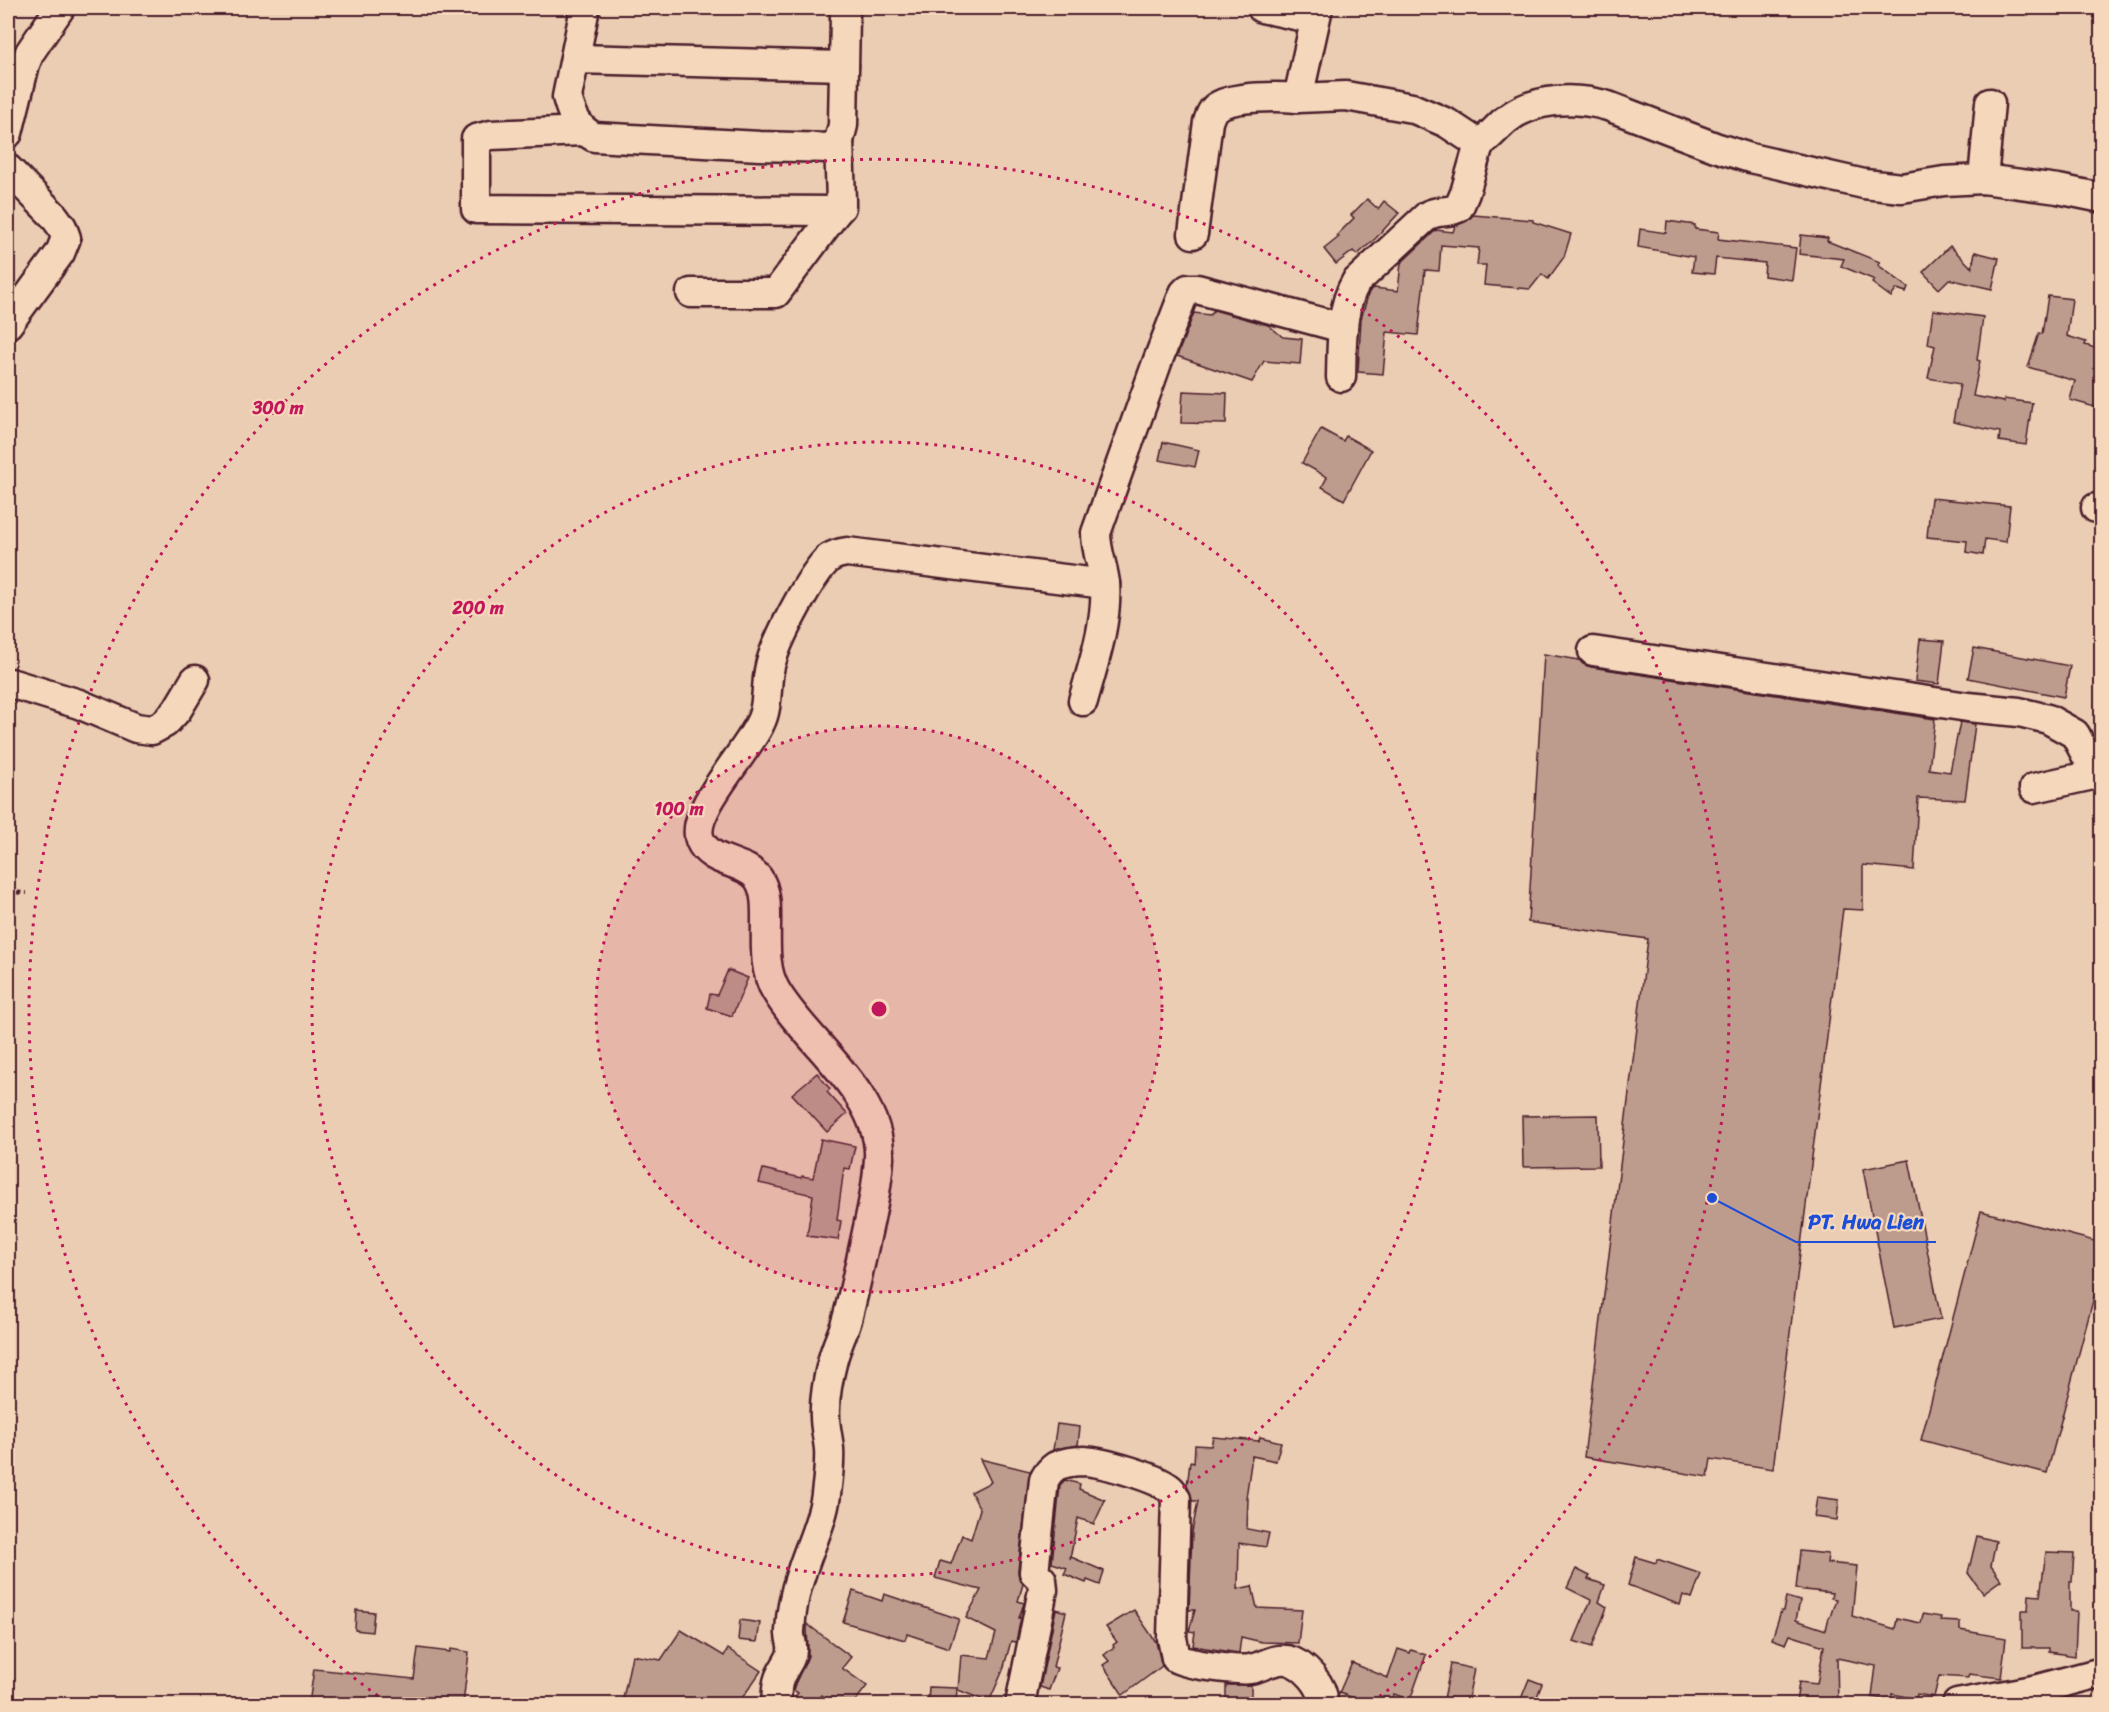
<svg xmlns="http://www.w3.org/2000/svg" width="2109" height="1712" font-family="Sriracha,sans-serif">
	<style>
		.building { fill: #be9c8d; stroke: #4a1f2b; stroke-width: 1.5 }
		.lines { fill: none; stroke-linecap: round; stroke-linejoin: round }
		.minor-casing { stroke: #4a1f2b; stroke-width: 33 }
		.path { stroke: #4a1f2b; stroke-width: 4; stroke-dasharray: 4.5 4.5; stroke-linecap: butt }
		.minor { stroke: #f5d8bc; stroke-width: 28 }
		.ring { fill: none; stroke: #c2185b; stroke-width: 3; stroke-dasharray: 3 6 }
		.centre { fill: #c2185b; stroke: #f5d8bc; stroke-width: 3 }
		.ring-label { font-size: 18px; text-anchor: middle; font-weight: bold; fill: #c2185b; stroke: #f5d8bc; stroke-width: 4.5; stroke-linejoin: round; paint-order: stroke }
		.leader { fill: none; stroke: #1d4ed8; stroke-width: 2 }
		.callout-dot { fill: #1d4ed8; stroke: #f5d8bc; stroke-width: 2 }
		.callout-label { font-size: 21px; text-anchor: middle; font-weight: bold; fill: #1d4ed8; stroke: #f5d8bc; stroke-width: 4.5; stroke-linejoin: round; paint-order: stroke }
	</style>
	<rect width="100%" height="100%" fill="#ebcdb3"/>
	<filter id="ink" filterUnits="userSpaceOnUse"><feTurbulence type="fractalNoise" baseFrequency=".0167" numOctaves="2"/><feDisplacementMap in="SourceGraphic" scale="12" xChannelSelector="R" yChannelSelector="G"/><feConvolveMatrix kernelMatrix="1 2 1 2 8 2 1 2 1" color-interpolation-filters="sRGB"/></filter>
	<g filter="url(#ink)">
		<g class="building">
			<polygon points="1367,199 1378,209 1384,201 1399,213 1376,238 1357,255 1353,251 1336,264 1324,249 1339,237 1337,235 1354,218 1351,215"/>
			<polygon points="1473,215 1533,220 1533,222 1571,234 1564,257 1548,279 1542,274 1530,289 1484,285 1486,265 1477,265 1479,248 1441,245 1439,271 1425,270 1418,335 1387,332 1383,374 1358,372 1361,319 1369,292 1374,288 1398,291 1401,263 1436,230 1453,232 1455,226 1467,221"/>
			<polygon points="1667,221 1695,225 1695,229 1719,232 1718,239 1796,248 1792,280 1764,276 1765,263 1716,258 1714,274 1692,272 1694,257 1638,247 1640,229 1666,233"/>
			<polygon points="1801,235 1828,238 1827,241 1880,262 1878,265 1908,287 1906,292 1897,289 1891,297 1872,283 1875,280 1841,266 1844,259 1799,254"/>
			<polygon points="1950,246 1972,268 1975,252 1999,258 1992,289 1949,279 1939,289 1923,272"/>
			<polygon points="2048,296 2072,299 2067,336 2086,342 2085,345 2102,350 2102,409 2070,400 2075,381 2028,367 2039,333 2042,334"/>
			<polygon points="1214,310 1268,325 1283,337 1302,339 1300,364 1264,361 1252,382 1177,356 1194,313 1210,315"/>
			<polygon points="1933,310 1983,317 1977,360 1980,361 1973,396 2004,402 2004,399 2032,403 2026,445 1999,441 2000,432 1953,422 1960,384 1928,378 1935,346 1928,344"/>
			<polygon points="1183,391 1227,393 1226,424 1181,423"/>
			<polygon points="1321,429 1343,441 1346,436 1371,450 1344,500 1322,487 1327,477 1302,463"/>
			<polygon points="1163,442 1199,450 1195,467 1159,460"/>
			<polygon points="1931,498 2010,506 2006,542 1985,539 1983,555 1966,552 1967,541 1927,537"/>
			<polygon points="1920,639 1944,641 1939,684 1915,681"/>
			<polygon points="1974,648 2070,666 2064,697 1968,678"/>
			<polygon points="1544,654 1579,660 1583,664 1591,667 1935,719 1929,769 1950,772 1960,722 1975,724 1965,800 1918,798 1914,870 1863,865 1863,910 1843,909 1773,1469 1711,1459 1708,1477 1584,1457 1648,939 1528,922"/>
			<polygon points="728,970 748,978 732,1016 707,1008 710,994 717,995"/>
			<polygon points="817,1073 830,1089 827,1092 847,1114 827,1132 792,1094"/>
			<polygon points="1598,1115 1599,1166 1523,1167 1522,1116"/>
			<polygon points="821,1139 855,1146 850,1169 844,1168 837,1220 841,1221 838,1240 807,1236 813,1195 759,1183 763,1169 801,1178 802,1176 813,1178"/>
			<polygon points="1909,1160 1941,1319 1894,1328 1863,1169"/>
			<polygon points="1981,1211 2102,1243 2102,1267 2047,1473 1921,1440"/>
			<polygon points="1057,1424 1080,1427 1078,1445 1053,1450"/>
			<polygon points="1213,1437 1259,1441 1260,1437 1281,1442 1276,1461 1252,1456 1246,1498 1248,1498 1247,1529 1269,1533 1266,1547 1239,1543 1238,1589 1252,1586 1257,1608 1302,1610 1298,1643 1262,1642 1241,1637 1239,1653 1193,1646 1195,1632 1189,1631 1195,1610 1189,1610 1192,1532 1198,1501 1192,1501 1187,1484 1188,1479 1190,1462 1194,1463 1195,1445 1211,1446"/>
			<polygon points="980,1459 1030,1471 1018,1570 1019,1578 1023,1584 1018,1601 1024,1603 1019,1618 1021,1618 1016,1642 1011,1641 1003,1670 989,1702 958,1690 961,1655 989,1658 996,1633 966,1618 981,1590 935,1578 940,1561 951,1564 962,1535 971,1539 980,1509 971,1492 991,1482"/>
			<polygon points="1065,1480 1080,1484 1079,1489 1105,1500 1094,1524 1078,1518 1070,1559 1071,1557 1104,1571 1100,1585 1087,1580 1086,1583 1064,1574 1067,1568 1052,1563 1060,1485"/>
			<polygon points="1817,1497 1839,1500 1837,1520 1814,1517"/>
			<polygon points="1977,1536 1996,1541 1991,1566 2001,1580 1983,1593 1968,1573"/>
			<polygon points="1800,1551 1828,1554 1827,1563 1857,1566 1852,1616 1895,1629 1897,1618 1921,1623 1923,1614 1941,1617 1940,1621 1960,1622 1960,1630 2006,1638 2001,1678 1969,1674 1968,1678 1939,1676 1934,1697 1917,1694 1916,1699 1892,1694 1891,1700 1872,1697 1876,1666 1837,1658 1838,1704 1796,1703 1799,1682 1817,1684 1824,1646 1790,1635 1786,1644 1772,1639 1781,1611 1783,1611 1786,1597 1800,1601 1796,1620 1826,1630 1829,1617 1830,1617 1836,1599 1831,1598 1832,1593 1796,1589"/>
			<polygon points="2046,1552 2074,1553 2072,1582 2070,1582 2070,1611 2077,1611 2075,1656 2049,1652 2049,1648 2022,1648 2022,1611 2028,1611 2029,1595 2040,1596"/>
			<polygon points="1636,1557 1656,1563 1657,1559 1701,1574 1692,1598 1683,1595 1680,1605 1628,1585"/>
			<polygon points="1576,1569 1590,1576 1588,1579 1605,1585 1599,1602 1607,1607 1592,1647 1574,1641 1591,1600 1567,1588"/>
			<polygon points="853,1591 882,1601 884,1594 959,1619 949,1648 907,1634 905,1640 843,1622"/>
			<polygon points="1056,1609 1066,1612 1053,1667 1057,1668 1049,1690 1040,1687"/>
			<polygon points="356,1610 374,1612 372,1632 355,1630"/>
			<polygon points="1134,1610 1156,1642 1162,1666 1123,1695 1103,1665 1109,1661 1104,1655 1114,1647 1113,1645 1117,1642 1106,1627"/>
			<polygon points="740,1620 760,1623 757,1642 738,1640"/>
			<polygon points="807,1624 851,1657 842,1668 867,1686 853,1704 834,1704 822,1695 815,1704 805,1704 795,1697 798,1693 793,1690 795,1684 808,1656"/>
			<polygon points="681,1630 724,1656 728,1649 761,1671 738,1704 626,1704 627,1700 623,1699 632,1655 661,1660"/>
			<polygon points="418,1648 450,1652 451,1649 469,1652 463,1704 309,1704 314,1669 414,1679"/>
			<polygon points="1398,1649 1410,1653 1411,1650 1426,1655 1410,1700 1394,1694 1391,1704 1373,1701 1372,1704 1339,1693 1352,1663 1388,1678"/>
			<polygon points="1451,1664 1474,1669 1467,1704 1443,1704"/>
			<polygon points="1529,1679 1542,1684 1534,1704 1519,1704"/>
			<rect x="1226" y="1685" width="25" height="19"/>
			<polygon points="929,1687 957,1688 956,1704 928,1704"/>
		</g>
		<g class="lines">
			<g class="minor-casing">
				<g id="minor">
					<path d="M585 8 567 97C572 115 577 128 594 137L760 146 830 148 839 141 843 125 845 15 844 8"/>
					<polyline points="1262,8 1314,19"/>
					<path d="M1318 8 1298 98 1346 96 1412 108 1447 123 1479 144C1490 137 1497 127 1507 119 1536 97 1575 97 1608 106L1715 147 1750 158 1864 184 1902 188 1944 181 1983 179 2058 189 2102 198"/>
					<polyline points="575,59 844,66"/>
					<polyline points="583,131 491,135 476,139 476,209 837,211 841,207 841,201 839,141"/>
					<polyline points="8,133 25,64 30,52 60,8"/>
					<polyline points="8,169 54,216 62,227 66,238 60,253 8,324"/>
					<polyline points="1983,179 1990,103"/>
					<path d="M1193 234 1208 122C1210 116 1212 109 1218 106 1235 96 1278 96 1298 98"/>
					<polyline points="691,293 776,293 837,211"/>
					<path d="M1341 377C1342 346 1340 309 1356 282L1427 216C1437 209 1449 214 1459 207L1465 193 1479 144"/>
					<polyline points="2096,508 2102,509"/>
					<polyline points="1593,651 1968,707 2019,712 2048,719 2075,734 2096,774"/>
					<polyline points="10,683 79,704 136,728 152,730 165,723 177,710 195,680"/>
					<path d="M1083 701C1093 665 1108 621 1105 583 1103 566 1096 551 1096 533L1158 360 1184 293 1188 289H1197L1343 328"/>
					<polyline points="2034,788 2102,773"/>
					<path d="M776 1704C777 1696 776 1687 779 1679 782 1669 792 1660 792 1650 793 1643 789 1637 790 1631 791 1612 795 1591 801 1574 809 1547 823 1521 826 1494 828 1479 830 1464 829 1449 828 1438 825 1427 825 1417 824 1398 828 1378 833 1359 836 1347 842 1335 846 1323 852 1302 856 1281 861 1260 868 1226 877 1193 879 1158 882 1094 806 1042 776 991 755 957 776 902 758 878 744 860 710 864 700 840 688 810 753 748 763 716 769 698 765 677 772 659 779 636 811 574 829 558 835 554 840 553 847 552L1105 584"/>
					<path d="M1020 1704 1043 1590 1042 1580 1034 1572 1044 1480C1047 1474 1050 1470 1056 1466 1063 1463 1075 1461 1084 1461 1101 1462 1162 1478 1172 1491 1173 1492 1175 1498 1176 1499L1172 1638 1176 1658C1184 1664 1239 1671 1250 1669 1263 1667 1273 1658 1287 1660 1304 1664 1325 1686 1323 1704"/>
					<polyline points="1957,1704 2038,1689 2102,1672"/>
				</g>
			</g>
			<polyline class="path" points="8,892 27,893"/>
			<use href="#minor" class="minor"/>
		</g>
	</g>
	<circle cx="879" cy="1009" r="283" fill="#c2185b" fill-opacity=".12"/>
	<g class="ring">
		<circle cx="879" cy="1009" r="283"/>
		<circle cx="879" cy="1009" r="567"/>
		<path d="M385 1701A850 850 0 1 1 1373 1701"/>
	</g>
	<circle cx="879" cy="1009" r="9" class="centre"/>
	<g class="ring-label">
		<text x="278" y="414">300 m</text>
		<text x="478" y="614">200 m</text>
		<text x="679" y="815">100 m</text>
	</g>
	<path class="leader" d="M1712 1198L1796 1242H1936"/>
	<circle class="callout-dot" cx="1712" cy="1198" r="6"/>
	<g class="callout-label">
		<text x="1866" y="1229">PT. Hwa Lien</text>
	</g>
	<rect width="2109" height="1712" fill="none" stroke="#f5d8bc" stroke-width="30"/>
	<rect x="15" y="15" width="2079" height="1682" fill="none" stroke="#4a1f2b" stroke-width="2" filter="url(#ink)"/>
</svg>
